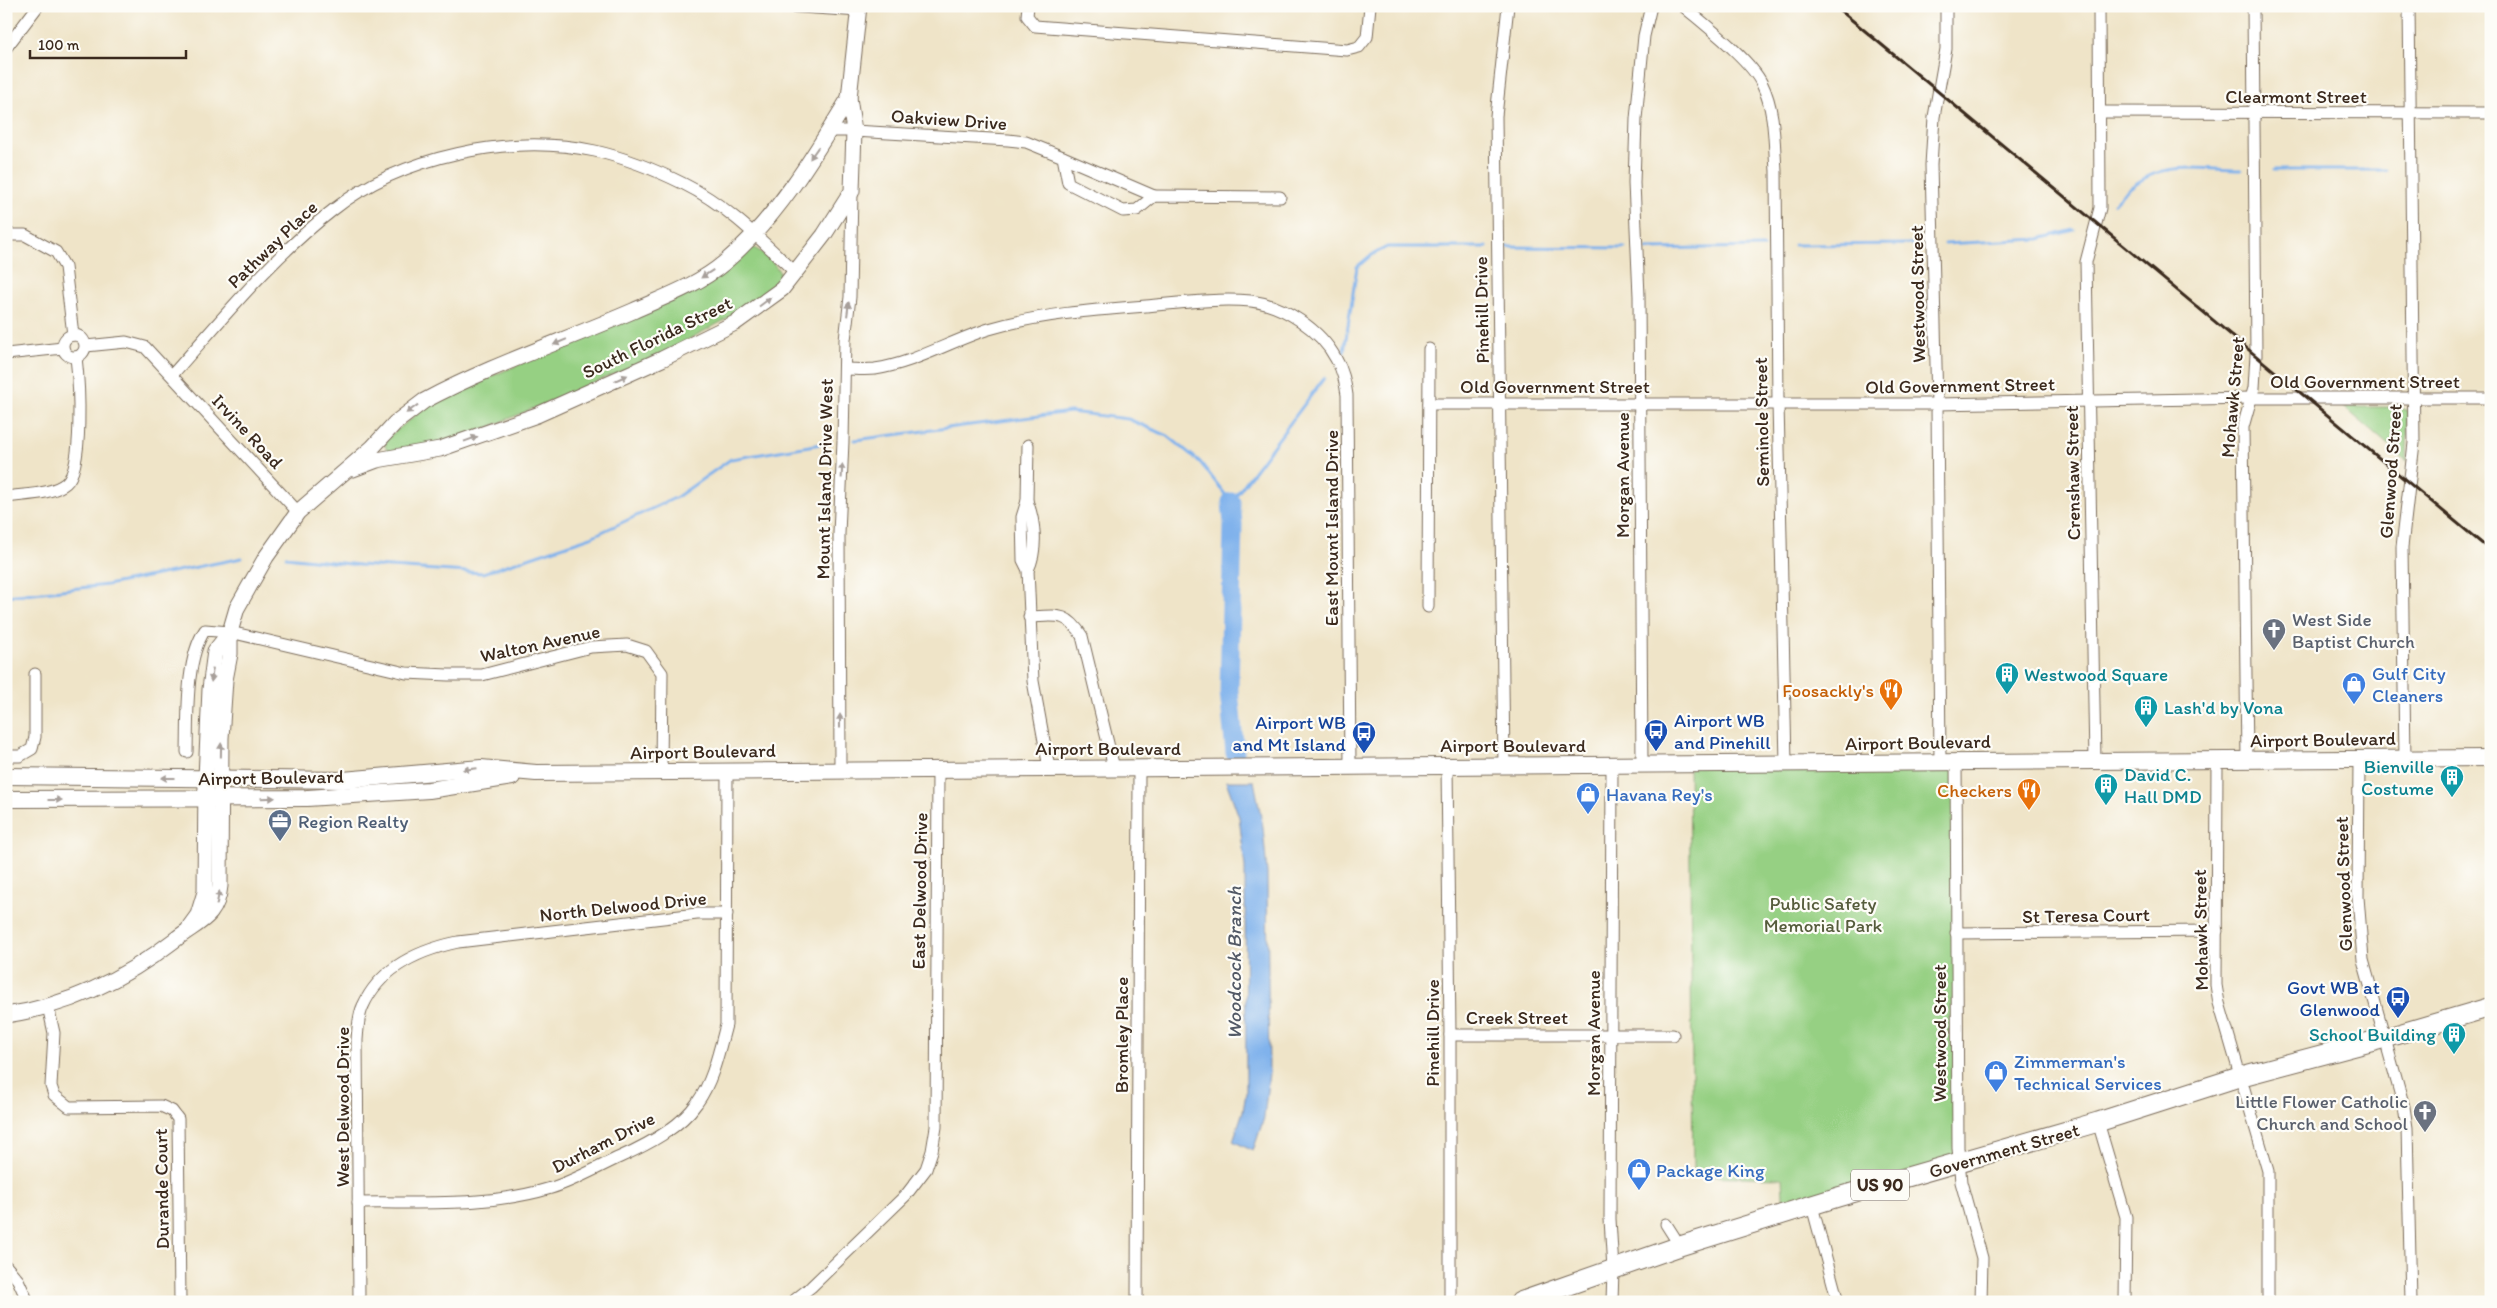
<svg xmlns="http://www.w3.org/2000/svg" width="2497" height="1308" font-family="Itim,sans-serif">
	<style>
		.green { fill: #96d083; stroke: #687d50 }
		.water { fill: #80b2ec; stroke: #5e6e85 }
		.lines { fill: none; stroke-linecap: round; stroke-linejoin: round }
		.stream { stroke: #80b2ec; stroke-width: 3 }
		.river { stroke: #80b2ec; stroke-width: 19 }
		.minor-casing { stroke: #7a6b5a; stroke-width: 13 }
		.tertiary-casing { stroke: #7a6b5a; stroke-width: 17 }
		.secondary-casing { stroke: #7a6b5a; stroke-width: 18 }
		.primary-casing { stroke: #7a6b5a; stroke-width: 21 }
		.minor { stroke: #fff; stroke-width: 11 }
		.tertiary { stroke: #fff; stroke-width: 15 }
		.secondary { stroke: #fff; stroke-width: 16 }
		.primary { stroke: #fff; stroke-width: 19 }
		.rail { stroke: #3b2a1e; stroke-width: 3 }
		.oneway { fill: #a79f9a }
		.labels { text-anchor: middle; stroke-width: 4.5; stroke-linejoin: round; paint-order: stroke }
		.shield { fill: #fdfcf7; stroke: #75695f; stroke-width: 1 }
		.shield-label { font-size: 18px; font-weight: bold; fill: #3b2a1e }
		.street-label { font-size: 19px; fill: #3b2a1e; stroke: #fdfcf7 }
		.worship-label { font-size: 19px; fill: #5b616d; stroke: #fdfcf7; text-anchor: start }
		.shop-label { font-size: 19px; fill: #366cbe; stroke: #fdfcf7; text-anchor: start }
		.culture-label { font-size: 19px; fill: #0d838f; stroke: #fdfcf7; text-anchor: start }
		.food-label { font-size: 19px; fill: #c56008; stroke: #fdfcf7; text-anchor: end }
		.transit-label { font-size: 19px; fill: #164399; stroke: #fdfcf7; text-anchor: end }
		.service-label { font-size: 19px; fill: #4e5e75; stroke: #fdfcf7; text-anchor: start }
		.park-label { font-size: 19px; fill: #565c3c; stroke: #fdfcf7 }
		.water-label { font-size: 20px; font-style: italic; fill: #535a66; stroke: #fdfcf7 }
	</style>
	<rect width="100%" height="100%" fill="#fdfcf7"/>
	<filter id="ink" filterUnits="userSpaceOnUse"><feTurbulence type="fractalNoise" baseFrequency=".02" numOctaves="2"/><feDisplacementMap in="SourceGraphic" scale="10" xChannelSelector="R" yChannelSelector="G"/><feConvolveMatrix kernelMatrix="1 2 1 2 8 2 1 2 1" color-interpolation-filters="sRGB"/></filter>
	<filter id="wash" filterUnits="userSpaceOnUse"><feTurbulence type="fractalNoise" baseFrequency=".0096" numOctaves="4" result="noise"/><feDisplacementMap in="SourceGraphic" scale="20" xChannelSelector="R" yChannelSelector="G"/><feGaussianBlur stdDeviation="1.12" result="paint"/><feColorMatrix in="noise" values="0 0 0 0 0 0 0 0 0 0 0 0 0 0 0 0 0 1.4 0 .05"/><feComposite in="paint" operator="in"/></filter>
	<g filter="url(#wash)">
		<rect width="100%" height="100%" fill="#efe4c8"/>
		<g class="green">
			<path d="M751 247C762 250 781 267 781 279L742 311 657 356 461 439 388 452 385 446 386 439 433 401 671 300Z"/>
			<polygon points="2344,407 2399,407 2408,411 2407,461"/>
			<polygon points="1956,761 1959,1163 1784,1214 1782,1178 1693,1176 1689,764"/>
		</g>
		<polygon class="water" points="1226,781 1254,781 1263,827 1267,873 1269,1073 1264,1118 1253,1151 1233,1141 1243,1111 1246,1093 1245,867 1239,817"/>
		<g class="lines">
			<g class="stream">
				<polyline points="2274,170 2385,170"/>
				<path d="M2114 203C2155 158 2186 169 2241 170"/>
				<polyline points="1944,244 2039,239 2074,230"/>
				<polyline points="1794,245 1920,244"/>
				<polyline points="1508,247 1625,248"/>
				<polyline points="1647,249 1763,247"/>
				<polyline points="1344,352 1357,267 1370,256 1387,247 1487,247"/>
				<polyline points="855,440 1070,412 1128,419 1168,436 1200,462 1231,502 1324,378"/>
				<polyline points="286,557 359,565 483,573 591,537 677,497 731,459 827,443"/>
				<polyline points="6,596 107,585 242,558"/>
			</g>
			<polyline class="river" points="1231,502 1233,524 1229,691 1235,753"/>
		</g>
	</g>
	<g filter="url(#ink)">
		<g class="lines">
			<g class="minor-casing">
				<g id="minor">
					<polyline points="786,6 859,11"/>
					<polyline points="1028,6 1027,16 1035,26 1347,50 1359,47 1367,37 1370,6"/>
					<path d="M1683 6C1704 24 1751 60 1762 84 1775 110 1774 142 1776 171L1778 403 1786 763"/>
					<polyline points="6,48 38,6"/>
					<polyline points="2100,112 2491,113"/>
					<polyline points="829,131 854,131 1008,140 1026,142 1063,157 1068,183 1123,211 1137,210 1154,196 1280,197"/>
					<polyline points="1063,157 1154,196"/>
					<polyline points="6,235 25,235 56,252 65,267 73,335"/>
					<circle cx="74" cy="346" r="11"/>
					<polyline points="86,346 126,342 145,347 298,512"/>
					<polyline points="6,354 63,348"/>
					<path d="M845 369C854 369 865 370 875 369 915 363 950 341 989 329 1039 314 1094 310 1146 306 1180 303 1217 298 1251 301 1284 305 1321 330 1336 359 1343 370 1345 382 1347 395L1350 766"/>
					<path d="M172 375C223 318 272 257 333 210 401 156 510 133 595 151 626 158 656 170 684 184 727 205 761 240 796 273"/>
					<polyline points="1429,404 1937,404 2251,398 2491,398"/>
					<polyline points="1028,445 1027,501 1022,517 1023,560 1028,570 1033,681 1049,768"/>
					<path d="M6 497C24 494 52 495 66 483 84 468 79 382 76 357"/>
					<path d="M1027 501C1035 521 1038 549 1028 570"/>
					<polyline points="1428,607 1429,349"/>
					<path d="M1029 617C1057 616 1066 611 1082 636L1114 768"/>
					<path d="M187 752C188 718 185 659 205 630L230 632 406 673 448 675H482L591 647 627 645 646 651 662 673 661 771"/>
					<polyline points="6,756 20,756 32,749 35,737 35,674"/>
					<polyline points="2359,759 2358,897 2363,960 2404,1107 2407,1128 2411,1302"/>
					<polyline points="2405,759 2402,547 2414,443 2409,6"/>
					<polyline points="2247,760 2243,427 2254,388 2256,355 2253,6"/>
					<polyline points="1956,761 1958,1148 1961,1182 1982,1258 1981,1302"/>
					<polyline points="2095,761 2086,262 2100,208 2099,6"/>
					<polyline points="2217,761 2216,985 2219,1003 2268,1171 2268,1302"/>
					<polyline points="1940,762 1937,404 1931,165 1934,117 1946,49 1946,6"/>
					<polyline points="1447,765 1450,1035 1450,1302"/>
					<polyline points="1504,765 1496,116 1508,6"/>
					<polyline points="1612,765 1610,1219 1613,1269 1612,1302"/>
					<polyline points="1642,765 1639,296 1634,183 1636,119 1644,36 1651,6"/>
					<polyline points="840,769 839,534 843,441 845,340 850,297 852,192"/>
					<polyline points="1956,933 2217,931"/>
					<polyline points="48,1006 54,1033 51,1086 54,1095 69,1107 161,1106 172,1111 178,1119 180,1302"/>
					<polyline points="1450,1035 1673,1035"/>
					<polyline points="2098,1122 2126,1217 2125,1302"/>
					<path d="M358 1203C422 1202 489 1207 551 1188 574 1181 598 1167 620 1157 647 1145 680 1128 697 1103 713 1081 719 1051 726 1025L727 770"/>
					<polyline points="1812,1206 1838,1302"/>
					<polyline points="1666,1224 1680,1246"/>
					<polyline points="6,1266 18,1280 28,1302"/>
					<path d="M359 1302 357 1040C358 1029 358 1016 363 1006 380 968 420 950 458 942L697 914H727"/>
					<polyline points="792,1302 811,1287 906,1195 926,1169 932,1151 936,1127 938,769"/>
					<polyline points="1137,1302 1139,768"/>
				</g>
			</g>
			<g class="tertiary-casing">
				<g id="tertiary">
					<polyline points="353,469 377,460 440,449 537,415 662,359 735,323 782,289 824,235 852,191 854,131 849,98 859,6"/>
					<polyline points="190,926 198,915 205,892 206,778 210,689 215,651 230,632"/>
					<path d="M6 1015C69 1006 127 977 176 939 199 921 217 918 220 886L221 738 225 680 230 654V632L237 608 266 557 298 512 372 448 395 423 424 401C491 365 564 341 633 311 664 297 698 285 724 263 776 219 814 156 849 98"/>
				</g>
			</g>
			<g class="secondary-casing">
				<g id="secondary">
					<polyline points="6,776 343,780 481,768 536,773 2491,758"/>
					<polyline points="6,799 307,798 429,790 512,777"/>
				</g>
			</g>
			<g class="primary-casing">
				<polyline id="primary" points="1520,1302 1680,1246 1838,1197 2098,1122 2242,1076 2385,1038 2491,1007"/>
			</g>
			<use href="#minor" class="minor"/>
			<use href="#tertiary" class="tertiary"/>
			<use href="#secondary" class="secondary"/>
			<use href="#primary" class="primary"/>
			<polyline class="rail" points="1835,6 2491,551"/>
		</g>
		<defs><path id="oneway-solid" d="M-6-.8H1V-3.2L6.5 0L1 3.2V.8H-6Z" transform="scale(1.25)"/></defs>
		<g class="oneway">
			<use href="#oneway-solid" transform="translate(814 153) rotate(125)"/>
			<use href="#oneway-solid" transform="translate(707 274) rotate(147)"/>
			<use href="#oneway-solid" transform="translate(765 302) rotate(-37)"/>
			<use href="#oneway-solid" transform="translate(848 309) rotate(-83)"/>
			<use href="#oneway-solid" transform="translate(560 342) rotate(157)"/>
			<use href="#oneway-solid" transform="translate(621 378) rotate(-24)"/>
			<use href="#oneway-solid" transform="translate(412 409) rotate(144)"/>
			<use href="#oneway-solid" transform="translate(471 439) rotate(-20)"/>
			<use href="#oneway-solid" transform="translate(842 471) rotate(-87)"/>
			<use href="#oneway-solid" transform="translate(212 675) rotate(97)"/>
			<use href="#oneway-solid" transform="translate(840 721) rotate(-90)"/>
			<use href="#oneway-solid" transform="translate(221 750) rotate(-89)"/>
			<use href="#oneway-solid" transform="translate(470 769) rotate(174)"/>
			<use href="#oneway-solid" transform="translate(168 778) rotate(-180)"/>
			<use href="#oneway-solid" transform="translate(268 798) rotate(-1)"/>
			<use href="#oneway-solid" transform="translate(55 800)"/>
			<use href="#oneway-solid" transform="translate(218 898) rotate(-78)"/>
		</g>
	</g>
	<defs>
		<g id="church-pin" transform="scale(1.25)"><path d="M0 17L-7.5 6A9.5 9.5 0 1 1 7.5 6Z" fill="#6b7280" stroke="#fdfcf7"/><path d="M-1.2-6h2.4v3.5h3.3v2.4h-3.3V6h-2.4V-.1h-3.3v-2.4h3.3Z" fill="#fff"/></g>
		<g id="building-pin" transform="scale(1.25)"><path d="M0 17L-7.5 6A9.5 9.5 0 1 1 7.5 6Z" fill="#0f9aa8" stroke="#fdfcf7"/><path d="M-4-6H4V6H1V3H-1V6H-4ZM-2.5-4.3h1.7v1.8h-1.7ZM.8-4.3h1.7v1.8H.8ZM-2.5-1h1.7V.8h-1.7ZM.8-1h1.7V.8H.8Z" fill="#fff"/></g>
		<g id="shop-pin" transform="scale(1.25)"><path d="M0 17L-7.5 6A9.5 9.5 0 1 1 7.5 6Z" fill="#3f7fe0" stroke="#fdfcf7"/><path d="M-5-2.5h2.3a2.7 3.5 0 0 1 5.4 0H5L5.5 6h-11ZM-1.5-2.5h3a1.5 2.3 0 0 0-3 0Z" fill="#fff"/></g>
		<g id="restaurant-pin" transform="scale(1.25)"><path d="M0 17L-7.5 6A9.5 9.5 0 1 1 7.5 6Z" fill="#e8710a" stroke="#fdfcf7"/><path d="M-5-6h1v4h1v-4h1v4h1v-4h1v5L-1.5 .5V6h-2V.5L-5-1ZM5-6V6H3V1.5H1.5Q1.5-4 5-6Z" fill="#fff"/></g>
		<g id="bus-pin" transform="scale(1.25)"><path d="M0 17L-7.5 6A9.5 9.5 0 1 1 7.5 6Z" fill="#1a4fb4" stroke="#fdfcf7"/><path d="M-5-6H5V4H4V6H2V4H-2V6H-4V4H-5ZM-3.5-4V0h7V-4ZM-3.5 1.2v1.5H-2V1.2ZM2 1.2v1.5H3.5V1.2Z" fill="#fff"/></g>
		<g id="office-pin" transform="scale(1.25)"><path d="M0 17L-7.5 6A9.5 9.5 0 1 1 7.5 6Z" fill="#5c6f8a" stroke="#fdfcf7"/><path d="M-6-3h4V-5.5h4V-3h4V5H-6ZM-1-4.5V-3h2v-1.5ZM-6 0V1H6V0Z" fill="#fff"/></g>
	</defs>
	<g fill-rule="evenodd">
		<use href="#church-pin" x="2274" y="630"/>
		<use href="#building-pin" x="2007" y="674"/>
		<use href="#shop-pin" x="2354" y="684"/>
		<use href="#restaurant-pin" x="1891" y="690"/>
		<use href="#building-pin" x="2146" y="707"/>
		<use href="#bus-pin" x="1656" y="731"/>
		<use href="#bus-pin" x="1364" y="733"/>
		<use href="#building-pin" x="2452" y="777"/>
		<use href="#building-pin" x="2106" y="785"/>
		<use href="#restaurant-pin" x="2029" y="790"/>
		<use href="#shop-pin" x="1588" y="794"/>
		<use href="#office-pin" x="280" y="821"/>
		<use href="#bus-pin" x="2398" y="998"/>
		<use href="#building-pin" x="2454" y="1034"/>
		<use href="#shop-pin" x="1996" y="1072"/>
		<use href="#church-pin" x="2425" y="1112"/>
		<use href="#shop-pin" x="1639" y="1170"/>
	</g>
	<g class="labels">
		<rect class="shield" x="1851" y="1169.5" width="58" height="31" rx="4"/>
		<g class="shield-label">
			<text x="1880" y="1191">US 90</text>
		</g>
		<g class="street-label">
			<text x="2296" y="103">Clearmont Street</text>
			<text transform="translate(949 119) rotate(4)" y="7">Oakview Drive</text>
			<text transform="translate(272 244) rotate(-44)" y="7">Pathway Place</text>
			<text transform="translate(1917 294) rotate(-91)" y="7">Westwood Street</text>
			<text transform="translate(1481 310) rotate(-91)" y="7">Pinehill Drive</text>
			<text transform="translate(657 337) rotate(-26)" y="7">South Florida Street</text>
			<text x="2365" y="388">Old Government Street</text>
			<text transform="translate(1960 385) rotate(-1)" y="7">Old Government Street</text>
			<text x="1555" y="393">Old Government Street</text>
			<text transform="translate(2232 397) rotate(-85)" y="7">Mohawk Street</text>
			<text transform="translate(1761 422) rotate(-91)" y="7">Seminole Street</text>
			<text transform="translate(248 431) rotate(47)" y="7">Irvine Road</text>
			<text transform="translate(2390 471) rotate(-86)" y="7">Glenwood Street</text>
			<text transform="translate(2072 473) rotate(-91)" y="7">Crenshaw Street</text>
			<text transform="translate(1622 475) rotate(-90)" y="7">Morgan Avenue</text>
			<text transform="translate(824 479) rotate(-89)" y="7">Mount Island Drive West</text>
			<text transform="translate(1331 528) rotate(-90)" y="7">East Mount Island Drive</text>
			<text transform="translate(540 643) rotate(-12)" y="7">Walton Avenue</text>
			<text transform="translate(2323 739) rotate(-1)" y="7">Airport Boulevard</text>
			<text transform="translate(1918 742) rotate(-1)" y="7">Airport Boulevard</text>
			<text x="1513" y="752">Airport Boulevard</text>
			<text x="1108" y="755">Airport Boulevard</text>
			<text transform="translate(703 751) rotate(-1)" y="7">Airport Boulevard</text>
			<text transform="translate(271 777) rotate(-1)" y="7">Airport Boulevard</text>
			<text transform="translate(2343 884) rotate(-92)" y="7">Glenwood Street</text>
			<text transform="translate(919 891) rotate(-89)" y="7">East Delwood Drive</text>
			<text transform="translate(623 906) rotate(-6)" y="7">North Delwood Drive</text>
			<text transform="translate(2086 915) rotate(-1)" y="7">St Teresa Court</text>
			<text transform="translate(2200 930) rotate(-91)" y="7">Mohawk Street</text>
			<text x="1517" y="1024">Creek Street</text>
			<text transform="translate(1432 1033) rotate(-90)" y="7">Pinehill Drive</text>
			<text transform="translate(1593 1033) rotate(-90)" y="7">Morgan Avenue</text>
			<text transform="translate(1939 1033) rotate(-90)" y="7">Westwood Street</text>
			<text transform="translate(1121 1035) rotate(-90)" y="7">Bromley Place</text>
			<text transform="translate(342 1107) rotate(-90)" y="7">West Delwood Drive</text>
			<text transform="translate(603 1142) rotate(-27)" y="7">Durham Drive</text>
			<text transform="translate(2004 1150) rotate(-16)" y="7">Government Street</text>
			<text transform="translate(161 1189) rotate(-91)" y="7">Durande Court</text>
		</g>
		<g class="worship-label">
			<text x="2292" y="626">West Side<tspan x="2292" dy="22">Baptist Church</tspan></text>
			<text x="2408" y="1108" text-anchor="end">Little Flower Catholic<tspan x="2408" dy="22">Church and School</tspan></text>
		</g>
		<g class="shop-label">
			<text x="2372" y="680">Gulf City<tspan x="2372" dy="22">Cleaners</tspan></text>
			<text x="1606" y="801">Havana Rey's</text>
			<text x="2014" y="1068">Zimmerman's<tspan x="2014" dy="22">Technical Services</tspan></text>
			<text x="1656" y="1177">Package King</text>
		</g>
		<g class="culture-label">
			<text x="2024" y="681">Westwood Square</text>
			<text x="2164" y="714">Lash'd by Vona</text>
			<text x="2434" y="773" text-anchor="end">Bienville<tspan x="2434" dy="22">Costume</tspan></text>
			<text x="2124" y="781">David C.<tspan x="2124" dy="22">Hall DMD</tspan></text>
			<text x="2436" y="1041" text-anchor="end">School Building</text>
		</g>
		<g class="food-label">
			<text x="1874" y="697">Foosackly's</text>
			<text x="2012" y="797">Checkers</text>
		</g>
		<g class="transit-label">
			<text x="1674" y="727" text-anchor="start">Airport WB<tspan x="1674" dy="22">and Pinehill</tspan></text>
			<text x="1346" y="729">Airport WB<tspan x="1346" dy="22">and Mt Island</tspan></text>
			<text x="2380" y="994">Govt WB at<tspan x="2380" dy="22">Glenwood</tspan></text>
		</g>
		<g class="service-label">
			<text x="298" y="828">Region Realty</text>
		</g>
		<g class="park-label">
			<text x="1823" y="910">Public Safety<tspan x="1823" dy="22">Memorial Park</tspan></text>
		</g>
		<g class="water-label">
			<text transform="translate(1234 963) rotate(-90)" y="7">Woodcock Branch</text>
		</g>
	</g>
	<rect width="2497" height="1308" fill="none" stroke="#fdfcf7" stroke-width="25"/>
	<path d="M30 50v8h156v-8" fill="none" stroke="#3b2a1e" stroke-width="2.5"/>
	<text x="38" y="50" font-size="15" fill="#3b2a1e" stroke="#fdfcf7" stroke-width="4" paint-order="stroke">100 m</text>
</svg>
